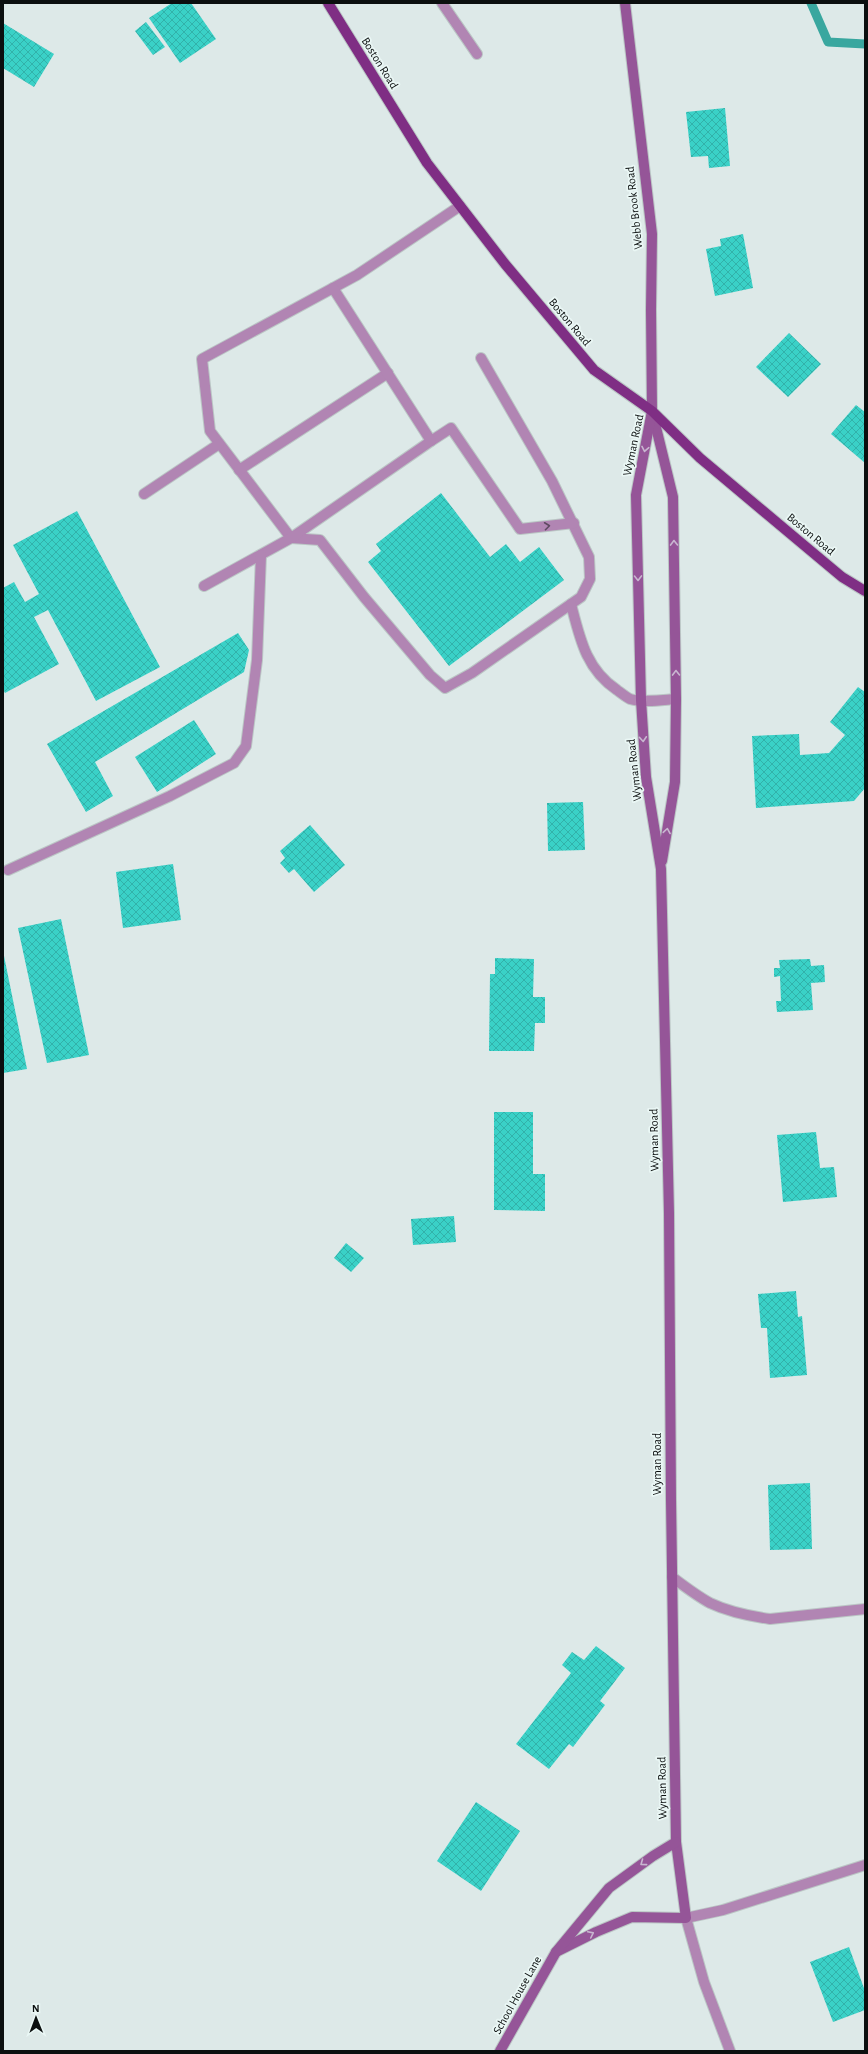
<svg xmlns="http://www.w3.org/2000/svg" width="868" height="2054" font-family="'Alegreya Sans',sans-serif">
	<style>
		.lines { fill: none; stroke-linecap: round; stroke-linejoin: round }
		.stream { stroke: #39a79f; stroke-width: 9 }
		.building { fill: url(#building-cross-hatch) }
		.lane-casing { stroke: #bbc6c5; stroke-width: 12 }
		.street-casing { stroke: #bbc6c5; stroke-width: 12 }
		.secondary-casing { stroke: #bbc6c5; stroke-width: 12 }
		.primary-casing { stroke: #bbc6c5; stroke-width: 12 }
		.lane { stroke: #b185b3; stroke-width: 10 }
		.street { stroke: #b185b3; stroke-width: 10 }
		.secondary { stroke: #955598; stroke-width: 10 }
		.primary { stroke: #7f2e84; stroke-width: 10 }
		.oneway { stroke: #c8b6d0 }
		.oneway2 { stroke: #5e4a61 }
		.labels { text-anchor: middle; stroke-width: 3.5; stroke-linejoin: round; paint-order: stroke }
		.street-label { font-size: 12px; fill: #0b0f0f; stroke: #eaf7f5 }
	</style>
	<defs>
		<pattern id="building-cross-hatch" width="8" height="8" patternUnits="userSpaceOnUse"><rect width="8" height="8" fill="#3ad1c7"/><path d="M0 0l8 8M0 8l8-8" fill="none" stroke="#32b2aa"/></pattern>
	</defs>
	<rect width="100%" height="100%" fill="#dde9e8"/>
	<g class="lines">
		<polyline class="stream" points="811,3 828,42 865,44"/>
	</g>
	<g class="building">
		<polygon points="172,3 191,3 216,39 180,63 149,18"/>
		<polygon points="146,22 165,47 153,55 135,31"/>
		<polygon points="3,23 54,54 34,87 3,68"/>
		<polygon points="725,108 730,166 709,168 708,156 691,157 686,112"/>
		<polygon points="743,234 753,288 715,296 706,249 721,246 720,239"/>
		<polygon points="789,333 821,364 788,397 756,367"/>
		<polygon points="856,405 865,412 865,463 831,434"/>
		<polygon points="441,493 490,557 506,544 520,562 539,547 564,580 449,666 368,562 381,551 376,544"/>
		<polygon points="77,511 160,667 96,701 48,610 34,617 59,664 5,693 3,689 3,588 14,582 25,602 39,594 13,545"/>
		<polygon points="238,633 249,650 244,672 95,762 113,796 86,812 47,744"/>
		<polygon points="858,687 865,692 865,788 854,801 756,808 752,736 799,734 800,755 829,753 845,735 830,722"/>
		<polygon points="194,720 216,754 157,792 135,757"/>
		<polygon points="583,802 585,850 548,851 547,803"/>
		<polygon points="310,825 345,865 314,892 294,869 289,873 280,863 285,858 280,851"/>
		<polygon points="173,864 181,920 123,928 116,872"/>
		<polygon points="61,919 89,1055 47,1063 18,928"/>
		<polygon points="3,951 27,1069 3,1073"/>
		<polygon points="495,958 534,959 533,997 545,997 545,1023 535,1023 534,1051 489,1051 490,974 495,974"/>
		<polygon points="810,959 811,966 824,965 825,982 811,983 813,1010 777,1012 776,1001 781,1001 780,976 774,977 774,968 780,968 779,960"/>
		<polygon points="494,1112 533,1112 533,1174 545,1174 545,1211 494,1210"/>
		<polygon points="816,1132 820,1168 834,1167 837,1197 783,1202 777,1135"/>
		<polygon points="454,1216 456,1242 413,1245 411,1219"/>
		<polygon points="346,1243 364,1258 351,1272 334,1258"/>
		<polygon points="796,1291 798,1317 802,1316 807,1375 770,1378 767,1328 761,1328 758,1294"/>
		<polygon points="810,1483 812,1549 770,1550 768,1485"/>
		<polygon points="596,1646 625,1668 600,1701 605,1705 573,1747 569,1744 549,1769 516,1744 571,1673 562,1665 572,1652 584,1660"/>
		<polygon points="476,1802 520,1831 481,1891 437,1861"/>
		<polygon points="849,1947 865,1991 865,2010 833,2022 810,1962"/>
	</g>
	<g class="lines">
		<g class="lane-casing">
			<g id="lane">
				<polyline points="442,3 477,54"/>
				<polyline points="460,206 357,275 202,359 210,431 291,538 320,540 364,597 430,675 445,688 472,673 581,597 590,579 589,557 552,481 481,358"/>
				<polyline points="431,441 451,428 520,529 574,523"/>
				<polyline points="239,470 388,373"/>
				<polyline points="144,494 219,444"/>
				<polyline points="204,586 291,538 431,441 333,288"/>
				<path d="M571 604C580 639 586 669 617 690 621 693 626 697 630 699 644 703 662 700 676 699"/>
				<polyline points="8,870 170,796 234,763 246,746 257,660 261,555"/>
				<path d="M672 1577C684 1586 697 1596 710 1603 729 1612 749 1616 770 1619L865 1609"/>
				<polyline points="686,1918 723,1910 865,1865"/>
			</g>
		</g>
		<g class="street-casing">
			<polyline id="street" points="686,1918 704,1982 730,2051"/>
		</g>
		<g class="secondary-casing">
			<g id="secondary">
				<polyline points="653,415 673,497 676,699 675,782 662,861"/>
				<polyline points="556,1952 596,1932 632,1917 686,1918 676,1842 671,1500 669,1213 661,869 646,777 641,700 636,495 652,411 651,310 652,234 625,3"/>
				<polyline points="500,2051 556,1952 609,1888 653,1856 676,1842"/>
			</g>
		</g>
		<g class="primary-casing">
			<polyline id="primary" points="328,3 427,163 505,264 594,370 652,411 700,458 793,536 842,577 865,591"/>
		</g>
		<use href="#lane" class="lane"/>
		<use href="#street" class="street"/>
		<use href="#secondary" class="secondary"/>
		<use href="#primary" class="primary"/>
	</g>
	<defs><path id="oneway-chevron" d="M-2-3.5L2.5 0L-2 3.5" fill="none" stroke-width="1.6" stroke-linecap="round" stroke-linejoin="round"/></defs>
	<g class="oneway">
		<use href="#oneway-chevron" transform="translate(645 449) rotate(101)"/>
		<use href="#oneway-chevron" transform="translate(674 543) rotate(-91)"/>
		<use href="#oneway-chevron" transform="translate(638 578) rotate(89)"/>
		<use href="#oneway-chevron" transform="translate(676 673) rotate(-91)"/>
		<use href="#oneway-chevron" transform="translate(643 739) rotate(86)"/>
		<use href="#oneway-chevron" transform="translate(667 831) rotate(-81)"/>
		<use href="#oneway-chevron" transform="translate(643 1863) rotate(144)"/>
		<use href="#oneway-chevron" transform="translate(591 1934) rotate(-26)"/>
	</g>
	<use class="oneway2" href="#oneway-chevron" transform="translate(547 526) rotate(-7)"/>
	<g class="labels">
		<g class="street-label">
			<text transform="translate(380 63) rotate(58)" y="4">Boston Road</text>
			<text transform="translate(634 208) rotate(-96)" y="4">Webb Brook Road</text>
			<text transform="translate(570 322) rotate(50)" y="4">Boston Road</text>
			<text transform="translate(633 445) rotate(-78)" y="4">Wyman Road</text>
			<text transform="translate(811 534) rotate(40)" y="4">Boston Road</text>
			<text transform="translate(634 770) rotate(-96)" y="4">Wyman Road</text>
			<text transform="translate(654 1140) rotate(-91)" y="4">Wyman Road</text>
			<text transform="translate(657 1464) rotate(-90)" y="4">Wyman Road</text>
			<text transform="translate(662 1788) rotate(-91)" y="4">Wyman Road</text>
			<text transform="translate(517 1995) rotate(-61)" y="4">School House Lane</text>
		</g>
	</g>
	<rect width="868" height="2054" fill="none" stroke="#0b0f0f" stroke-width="8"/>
	<g transform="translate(36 2018) rotate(359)" stroke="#eaf7f5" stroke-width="3" paint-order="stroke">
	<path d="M0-3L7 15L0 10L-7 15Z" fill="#0b0f0f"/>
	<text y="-6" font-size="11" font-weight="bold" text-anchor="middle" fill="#0b0f0f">N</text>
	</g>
</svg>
